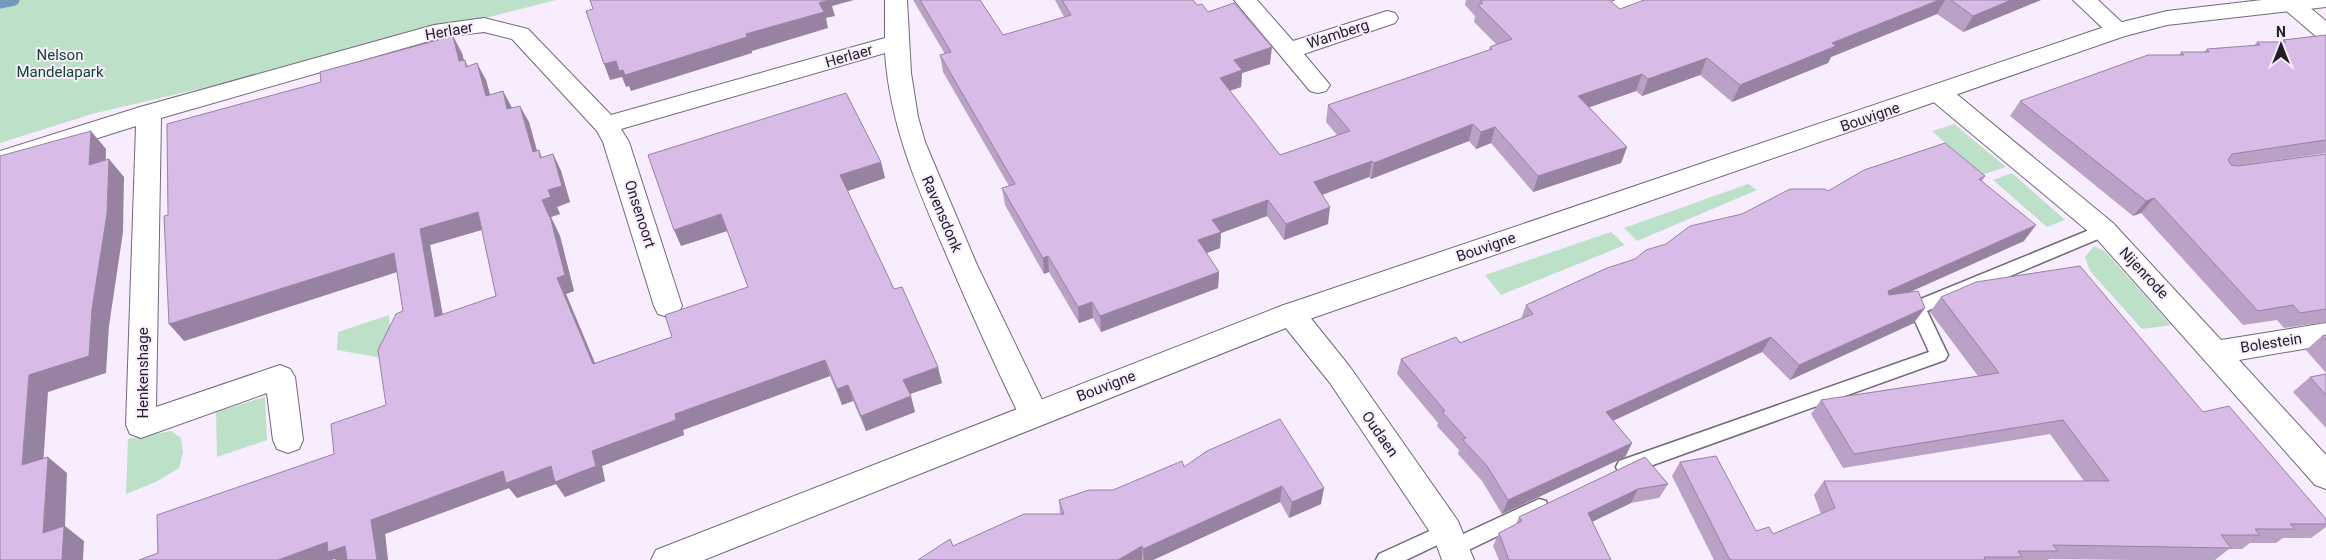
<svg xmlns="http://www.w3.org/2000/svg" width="2326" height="560" font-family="Roboto,sans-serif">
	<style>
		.green { fill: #bde0c8 }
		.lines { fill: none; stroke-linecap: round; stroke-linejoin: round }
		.stream { stroke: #729abc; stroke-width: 11 }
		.service-casing { stroke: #74687b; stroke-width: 3 }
		.minor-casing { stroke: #74687b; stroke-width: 2 }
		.tertiary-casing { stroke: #74687b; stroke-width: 2 }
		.service { fill: #fff; fill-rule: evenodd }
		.minor { fill: #fff; fill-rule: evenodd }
		.tertiary { fill: #fff; fill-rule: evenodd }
		.wall { fill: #baa1c6; fill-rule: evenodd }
		.shaded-wall { fill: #9783a1 }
		.building { fill: #d8bbe6; stroke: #9783a1; fill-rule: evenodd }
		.labels { text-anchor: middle; stroke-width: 4; stroke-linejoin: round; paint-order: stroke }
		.street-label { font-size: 15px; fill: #231e26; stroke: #f8edfe }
		.park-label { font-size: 15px; fill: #0f4829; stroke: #f8edfe }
	</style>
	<rect width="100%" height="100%" fill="#f8edfe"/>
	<g class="green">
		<polygon points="0,0 556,0 305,64 92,114 0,143"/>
		<polygon points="1954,124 2006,167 1982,175 1932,131"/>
		<polygon points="2012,173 2065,220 2047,227 1993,180"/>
		<polygon points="1748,184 1757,190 1637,241 1624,228"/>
		<polygon points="1611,232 1625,245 1501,295 1485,275"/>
		<polygon points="2094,246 2103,250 2109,256 2171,325 2142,329 2090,271 2085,257"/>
		<polygon points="389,315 393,360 337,350 338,332"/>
		<polygon points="265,397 267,440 217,457 216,412"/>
		<polygon points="171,431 181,438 183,452 179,468 156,482 126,494 128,439"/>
	</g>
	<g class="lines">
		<polyline class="stream" points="0,3 14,0"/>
		<g class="service-casing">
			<g id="service">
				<polygon points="2104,224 2110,226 2112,230 2110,234 1927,311 1948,355 1945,360 1625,475 1619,473 1616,467 1619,461 1929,352 1909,308 1911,303"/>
				<polygon points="1539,499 1546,501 1548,507 1546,513 1460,554 1453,557 1446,554 1443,548 1446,542"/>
				<polygon points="1447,523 1454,525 1456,531 1454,537 1406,560 1376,560 1379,554"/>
			</g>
		</g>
		<g class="minor-casing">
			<g id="minor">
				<path d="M885 0H907L911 73 918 117 925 142 977 265 1049 414 1045 423 1034 426 1023 423C995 366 969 308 944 249 916 184 890 125 885 53L621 129 629 142 682 306 678 314 668 317 658 314 654 306 603 142 597 131 512 39 484 32 443 37 161 118 156 407 280 365 290 369 295 377 303 440 299 449 288 453 277 449 273 440 267 393 141 438 130 434 126 425 136 126 0 169V151L140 107 434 25 484 18 528 29 611 115 885 38Z"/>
				<polygon points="1234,0 1257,0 1293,41 1387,11 1395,13 1398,18 1395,23 1304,54 1330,85 1326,91 1318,93 1310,91"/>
				<polygon points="1616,0 1652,0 1649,5 1618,14 1610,12 1607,7 1610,2"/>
				<polygon points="2073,0 2098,0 2130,30 2126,35 2118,37 2110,35"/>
				<polygon points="2283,0 2301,0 2326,21 2326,40 2318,38 2284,9 2281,4"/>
				<polygon points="1939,85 1948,87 2113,223 2221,340 2326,323 2326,345 2239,360 2326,455 2326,489 2315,485 2095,237 1930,99 1927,93 1930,87"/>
				<polygon points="1291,303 1301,306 1350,367 1458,521 1474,560 1442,560 1434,538 1330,383 1281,322 1277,314 1281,306"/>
			</g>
		</g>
		<g class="tertiary-casing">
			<polygon id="tertiary" points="2262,0 2326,0 2326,7 2167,25 2125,36 1301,322 704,560 651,560 656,550 1281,306 2110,25 2167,11"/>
		</g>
		<use href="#service" class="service"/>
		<use href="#minor" class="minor"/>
		<use href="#tertiary" class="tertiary"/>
	</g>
	<g class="wall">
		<polygon points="913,0 980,0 1003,35 1064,17 1055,0 1193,0 1197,5 1208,12 1270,64 1242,73 1241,87 1230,91 1280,155 1337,135 1326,122 1328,105 1489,50 1490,47 1496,44 1474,22 1475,16 1465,5 1466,0 1609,0 1620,9 1644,0 2041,0 1963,32 1937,14 1831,57 1828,63 1732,102 1700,75 1642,96 1636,91 1589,107 1627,147 1621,163 1533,192 1491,143 1476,149 1469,141 1371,179 1369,177 1322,195 1328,224 1284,240 1267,216 1221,233 1220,248 1206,253 1219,272 1218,288 1101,332 1093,318 1079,323 1049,272 1044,274 1005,205 1002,188 1009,186 943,72 940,55 945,54"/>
		<polygon points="2326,35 2326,153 2237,166 2326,154 2326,322 2284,328 2277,320 2243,325 2141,213 2133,216 2010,116 2020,101 2179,55 2181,52 2204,52 2207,49 2254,46 2257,42 2281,42 2283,40"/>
		<path d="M462 53 464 60H465L468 66 486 80 490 95 503 91 512 108 529 122 537 151 539 150 542 157 553 154 561 171 570 202 557 207 560 214 551 217 560 236 574 291 566 294 595 363 672 337 748 287 727 231 681 246 881 162 885 178 847 191 894 289 942 383 910 394 915 412 866 431 853 401 842 405 830 376 683 430 684 435 602 466 605 481 565 497 556 484 517 498 509 488 385 534 388 560H336L335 559 158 553 334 454 386 405 403 311 397 272 184 341 168 215ZM482 230 496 296 443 315 430 245Z"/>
		<polygon points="1985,176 1982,181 2024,241 1908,293 1914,323 1790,380 1762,352 1613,421 1632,443 1625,457 1502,514 1482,481 1458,454 1459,450 1437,426 1438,423 1397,374 1401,359 1460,343 1521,319 1526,305 1635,259 1666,244 1742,214 1828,191"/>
		<polygon points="1941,297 2203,412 2326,519 2326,527 2311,538 2283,538 2276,543 2250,543 2242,549 2229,549 2215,560 2135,560 2049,559 2048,560 1714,560 1672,476 1680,462 1756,531 1773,534 1821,514 1814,495 1824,481 2084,481 2050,434 1843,468 1811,414 1821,400 1978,376 1930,312"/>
		<polygon points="2326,335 2326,373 2306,350 2322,336"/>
		<polygon points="2326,374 2326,428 2293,392 2310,377"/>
		<polygon points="1207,451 1321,504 1289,518 1280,502 1153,560 918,560 1060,514 1059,500 1113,490 1184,467"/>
		<polygon points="1645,457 1668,484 1659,498 1631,503 1592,522 1611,560 1499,560 1493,546 1499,533 1516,524 1519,517"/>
	</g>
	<g class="shaded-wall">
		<polygon points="828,0 854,0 832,6 835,16 826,18 828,28 752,51 752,53 631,91 629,86 626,87 622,77 610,80 604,64"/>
		<polygon points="1939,0 1945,0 1937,14 1831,57 1828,63 1732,102 1740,85 1832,43"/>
		<polygon points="2011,0 2041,0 1963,32 1973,16"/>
		<polygon points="453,36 462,53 468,78 459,61"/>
		<polygon points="1272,47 1270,64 1242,73 1241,87 1219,94 1220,78 1234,60"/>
		<polygon points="1707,58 1700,75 1642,96 1648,79"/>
		<polygon points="477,63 486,80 495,113 486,96"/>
		<polygon points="1642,74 1636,91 1573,113 1578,96"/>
		<polygon points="503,91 512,108 507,109"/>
		<polygon points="520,106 529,122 542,169 533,152"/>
		<polygon points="1473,124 1469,141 1371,179 1374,163"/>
		<polygon points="1495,127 1491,143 1476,149 1481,132"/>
		<polygon points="91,131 106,149 105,182 89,165"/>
		<polygon points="1627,147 1621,163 1533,192 1538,176"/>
		<polygon points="553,154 561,171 570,202 557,207 560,214 551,217 560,236 574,291 566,294 602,380 593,364 557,278 542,200 548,190"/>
		<polygon points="109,159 124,177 123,232 109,326 106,373 48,392 42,481 22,465 29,375"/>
		<polygon points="1372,161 1369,177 1311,199 1314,182"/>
		<polygon points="881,162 885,178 845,192 840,175"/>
		<polygon points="2154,198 2141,213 2133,216 2146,201"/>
		<polygon points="1268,200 1267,216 1221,233 1220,248 1197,257 1198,240 1212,220"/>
		<polygon points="1330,207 1328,224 1284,240 1286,224"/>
		<polygon points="478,212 488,228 430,245 446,334 435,317 420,229"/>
		<polygon points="721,214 727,231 681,246 674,230"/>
		<polygon points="2036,225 2024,241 1878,306 1888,291"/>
		<polygon points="394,253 406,269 184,341 169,324"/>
		<polygon points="1048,256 1049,272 1044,274 1043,258"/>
		<polygon points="1219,272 1218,288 1101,332 1100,316"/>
		<polygon points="1092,302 1093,318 1079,323 1078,307"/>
		<polygon points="1925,308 1914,323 1790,380 1799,365"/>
		<polygon points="1771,337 1762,352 1599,427 1606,412"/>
		<polygon points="825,360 830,376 683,430 684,435 602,466 605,481 565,497 556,484 517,498 509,488 385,534 388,560 377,560 371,520 503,471 592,451 675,414"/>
		<polygon points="938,367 942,383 907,395 903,380"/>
		<polygon points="848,385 853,401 842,405 837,389"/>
		<polygon points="911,396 915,412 866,431 861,416"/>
		<polygon points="1632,443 1625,457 1502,514 1508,500"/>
		<polygon points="48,457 67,473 65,526 84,541 83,560 62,560 43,533"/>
		<polygon points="1282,486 1280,502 1153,560 1144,560 1143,549"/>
		<polygon points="1324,488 1321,504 1289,518 1292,502"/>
		<polygon points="1638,489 1631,503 1581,527 1588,513"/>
		<polygon points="327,542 345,546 359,560 336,560 335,559 332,560 278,560"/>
		<polygon points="1142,546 1142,560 1118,560"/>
	</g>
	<g class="building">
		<polygon points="590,0 829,0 819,3 824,12 746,34 747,37 625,75 623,70 619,71 616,61 604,64 586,11 593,9"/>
		<polygon points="920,0 980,0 1003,35 1071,15 1062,0 1193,0 1197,5 1202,4 1208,12 1234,3 1272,47 1234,60 1242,70 1220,78 1280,155 1350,131 1328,105 1492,49 1490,47 1512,39 1478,5 1483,3 1480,0 1609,0 1620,9 1644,0 1939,0 1832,43 1836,46 1740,85 1707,58 1648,79 1642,74 1578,96 1627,147 1538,176 1495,127 1481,132 1473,124 1374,163 1372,161 1314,182 1330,207 1286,224 1268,200 1212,220 1221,232 1198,240 1219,272 1100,316 1092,302 1078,307 1048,256 1043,258 1002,188 1015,184 940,55 951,52"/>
		<polygon points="1951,0 2011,0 1973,16"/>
		<polygon points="2326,35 2326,140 2232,154 2228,160 2231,165 2238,166 2326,154 2326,309 2300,313 2293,305 2258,311 2154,198 2146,201 2020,101 2148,55 2184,55 2181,52 2209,52 2207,49 2260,45 2257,42 2286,42 2283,40"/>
		<path d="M453 36 459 61 465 60 466 67 477 63 486 96 503 91 507 109 520 106 533 152 539 150 540 158 553 154 562 186 548 190 551 197 542 200 551 220 565 275 557 278 593 364 672 337 665 315 748 287 721 214 674 230 648 155 846 93 881 162 840 175 894 289 902 287 938 367 903 380 911 396 861 416 848 385 837 389 825 360 675 414 676 420 592 451 596 466 555 482 551 466 506 483 503 471 371 520 377 560H347L345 546 328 552 327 542 278 560H139L158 553 157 515 334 454 331 424 386 405 378 350 396 314 403 311 394 253 169 324 164 216 168 215 167 124 321 82 320 72ZM478 212 496 296 435 317 420 229Z"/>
		<polygon points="91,131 89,165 109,159 107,214 92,309 89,356 29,375 22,465 48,457 43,533 64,526 62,560 0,560 0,156"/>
		<polygon points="1945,143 1985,176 1979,179 2036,225 1888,291 1889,295 1918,291 1925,308 1799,365 1771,337 1606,412 1632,443 1508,500 1487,466 1462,439 1466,438 1442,412 1445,411 1401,359 1456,337 1460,343 1533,314 1526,305 1607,268 1635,259 1646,250 1666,244 1690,226 1742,214 1790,189 1825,189 1828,191 1864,170"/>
		<polygon points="2080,266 2203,412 2229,406 2326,519 2326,524 2290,524 2295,529 2255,529 2260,535 2221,535 2231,548 2053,545 2058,551 2018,551 2022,557 1984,557 1985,560 1730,560 1680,462 1716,456 1756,531 1769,527 1773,534 1835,508 1824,481 2109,481 2063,420 1854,454 1821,400 1999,373 1941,297 1976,282"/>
		<polygon points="2326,335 2326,340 2322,336"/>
		<polygon points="2326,374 2326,395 2310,377"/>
		<polygon points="1280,419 1324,488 1292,502 1282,486 1143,549 1142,546 1118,560 918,560 950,539 953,546 1024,514 1064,514 1059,500 1089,490 1113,490 1182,461 1184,467 1207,451"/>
		<polygon points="1645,457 1668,484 1638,489 1588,513 1611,560 1509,560 1499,533 1522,521 1519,517"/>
	</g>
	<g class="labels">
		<g class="street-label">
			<text transform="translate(449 31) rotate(-10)" y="5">Herlaer</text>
			<text transform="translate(1338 34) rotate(-18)" y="5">Wamberg</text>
			<text transform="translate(849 56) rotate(-16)" y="5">Herlaer</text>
			<text transform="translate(1870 117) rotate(-19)" y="5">Bouvigne</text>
			<text transform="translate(640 214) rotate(72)" y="5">Onsenoort</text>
			<text transform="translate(942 214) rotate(67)" y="5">Ravensdonk</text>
			<text transform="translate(1486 247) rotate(-19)" y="5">Bouvigne</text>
			<text transform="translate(2144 273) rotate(47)" y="5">Nijenrode</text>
			<text transform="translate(2271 343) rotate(-9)" y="5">Bolestein</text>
			<text transform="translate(143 373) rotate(-90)" y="5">Henkenshage</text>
			<text transform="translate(1106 386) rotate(-21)" y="5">Bouvigne</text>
			<text transform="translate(1380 434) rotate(55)" y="5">Oudaen</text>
		</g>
		<g class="park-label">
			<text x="60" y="60">Nelson<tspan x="60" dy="17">Mandelapark</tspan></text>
		</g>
	</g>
	<g transform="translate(2281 45)" stroke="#f8edfe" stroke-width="4" paint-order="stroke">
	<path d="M0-4L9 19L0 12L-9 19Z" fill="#231e26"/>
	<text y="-8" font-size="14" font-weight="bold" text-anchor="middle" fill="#231e26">N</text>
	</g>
</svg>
